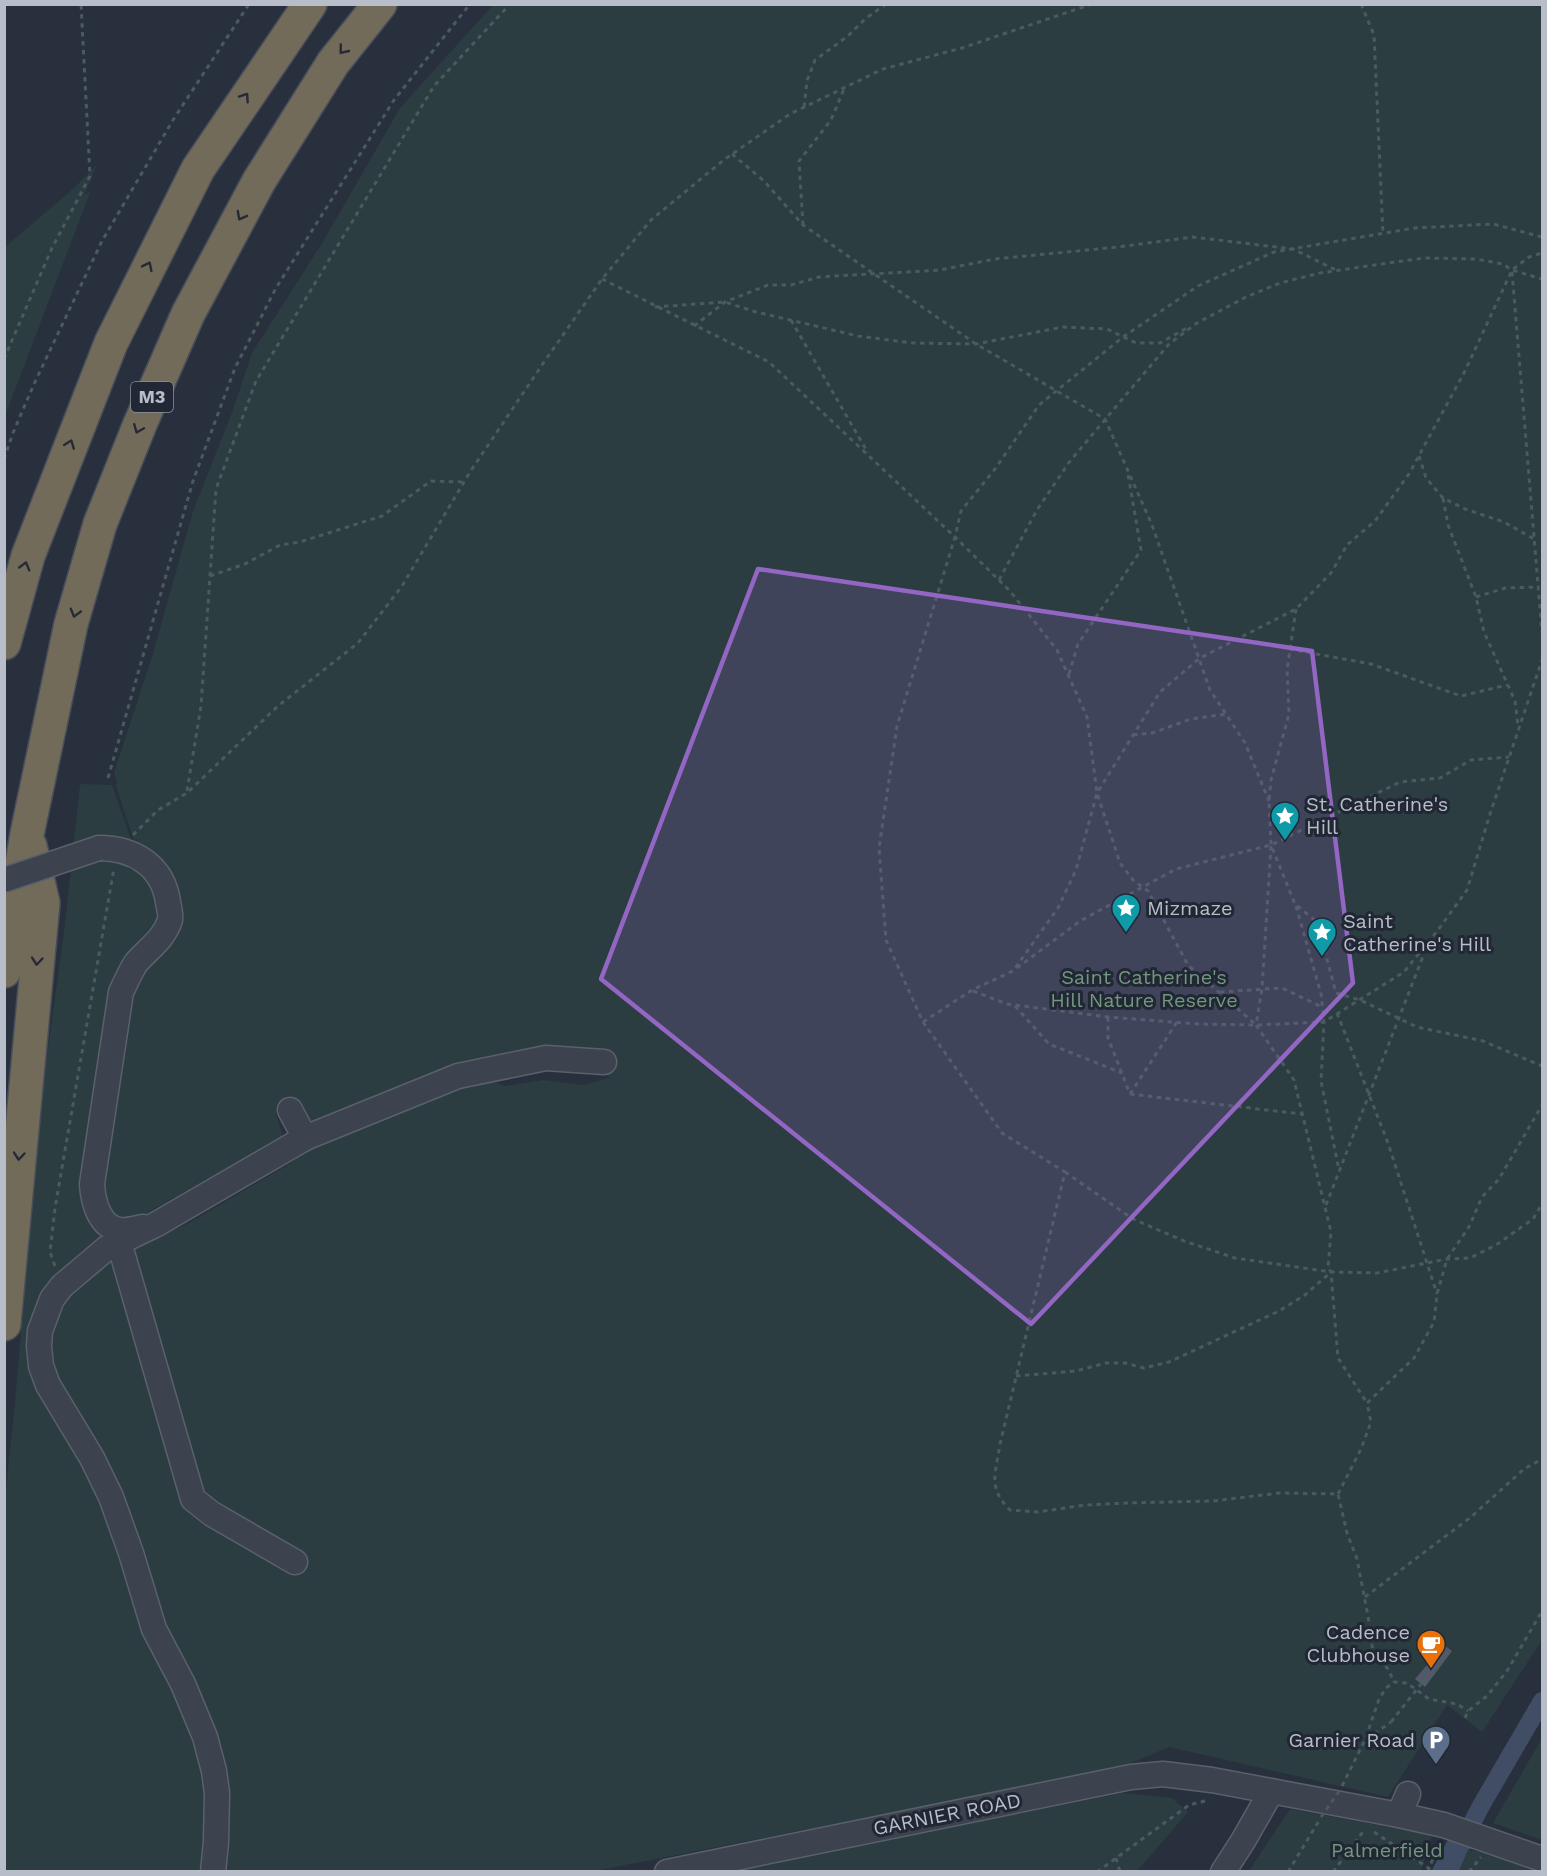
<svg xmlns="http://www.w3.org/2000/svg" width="1547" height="1876" font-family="'Work Sans',sans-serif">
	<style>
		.green { fill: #2b3d40; fill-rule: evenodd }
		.water { fill: #404d65 }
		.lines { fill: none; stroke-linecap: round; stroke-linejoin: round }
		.canal { stroke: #404d65; stroke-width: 18 }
		.building { fill: #525969 }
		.minor-casing { stroke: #5a606c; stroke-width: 27 }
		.highway-casing { stroke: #474d59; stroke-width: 36 }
		.path { stroke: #4a5a5e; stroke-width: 3; stroke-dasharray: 4.5 4.5; stroke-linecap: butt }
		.minor { stroke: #3c424e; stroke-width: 24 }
		.highway { stroke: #736b5a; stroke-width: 33 }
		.minor-bridge-casing { stroke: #5a606c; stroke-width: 27; stroke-linecap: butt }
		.path-bridge { stroke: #4a5a5e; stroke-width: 3; stroke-dasharray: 4.5 4.5; stroke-linecap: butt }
		.minor-bridge { stroke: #3c424e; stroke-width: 24 }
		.oneway { stroke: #252a36 }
		.marked { fill: #9366c3; fill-opacity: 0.2; stroke: #9366c3; stroke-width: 4.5; stroke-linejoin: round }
		.labels { text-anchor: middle; stroke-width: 6; stroke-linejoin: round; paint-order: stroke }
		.shield { fill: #212734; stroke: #8b919c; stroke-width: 1.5 }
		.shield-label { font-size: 18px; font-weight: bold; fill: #b8bec9 }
		.poi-label { font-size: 20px; fill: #b8bec9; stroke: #212734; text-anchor: start }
		.park-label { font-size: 20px; fill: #72977d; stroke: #212734 }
		.street-label { font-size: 20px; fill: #b8bec9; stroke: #212734 }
	</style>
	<rect width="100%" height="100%" fill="#28303e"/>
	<g class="green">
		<path d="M493 5H1542V1640L1482 1732 1447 1705 1388 1797 1169 1747 1119 1768 595 1871 5 1872V1500L15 1402 41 1099 65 925 80 784 112 785 133 845 138 841 137 839 134 841 116 786 117 781 114 773 152 657 193 511 233 410 252 353 324 240 400 108ZM518 1050 595 1052 604 1062 609 1078 583 1085 543 1080 505 1086 490 1081 474 1083 424 1101 313 1148 284 1167 187 1224 147 1242 143 1215 258 1151 276 1147 283 1138C281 1128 276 1120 276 1109L295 1100 310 1127 456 1063Z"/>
		<polygon points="97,165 84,195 91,190 5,416 5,247 73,189"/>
		<polygon points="1542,1738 1542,1840 1493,1823"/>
		<polygon points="1123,1793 1172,1798 1188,1812 1137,1871 698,1872 782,1855 966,1824"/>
		<polygon points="1290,1809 1432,1835 1421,1871 1249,1871"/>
		<polygon points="1468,1850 1497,1854 1542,1872 1459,1872"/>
	</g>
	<polygon class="water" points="1454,1828 1487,1839 1468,1850 1459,1871 1431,1872"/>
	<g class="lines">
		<polyline class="canal" points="1446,1872 1482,1804 1542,1701"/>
	</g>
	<polygon class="building" points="1444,1645 1452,1651 1425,1687 1415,1679"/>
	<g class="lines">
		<g class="minor-casing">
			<g id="minor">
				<path d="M99 848C134 848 163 866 168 902 169 907 171 915 170 920 164 939 148 949 136 963 130 972 126 982 121 992L92 1184C93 1201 99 1227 120 1230 127 1231 136 1228 144 1227"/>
				<polyline points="290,1110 305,1138"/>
				<polyline points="119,1242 193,1499 212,1514 295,1562"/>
				<polyline points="1399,1815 1408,1794"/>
				<polyline points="213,1872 216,1842 217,1793 214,1771 205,1737 183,1684 154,1629 131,1553 111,1497 92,1458 48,1385 41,1366 39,1346 40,1331 52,1299 62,1286 107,1248 155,1225 305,1138 458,1076 546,1058 604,1062"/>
				<polyline points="667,1872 1131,1777 1163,1774 1212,1780 1399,1815 1444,1825 1542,1859"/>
				<polyline points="1223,1872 1243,1841 1271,1792"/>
			</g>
		</g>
		<g class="highway-casing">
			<g id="highway">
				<polyline points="4,643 28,556 111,343 198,169 310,4"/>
				<polyline points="4,971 27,834 71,624 100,524 140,424 188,314 259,181 333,63 380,4"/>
				<polyline points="4,1324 43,903 30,846"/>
			</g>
		</g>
		<g class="path">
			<polyline points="1361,4 1374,35 1383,234"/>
			<polyline points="804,107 807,81 815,60 848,36 865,19 886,4"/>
			<polyline points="732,154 764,181 803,225 976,344 1105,419 1152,525 1210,690 1245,743 1269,801"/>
			<polyline points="803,225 799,161 831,120 844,89"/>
			<polyline points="1542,237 1493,224 1414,228 1274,252 1198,286 1123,337 1039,405 995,469 961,511 955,537 1010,591 1057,650 1087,717 1097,793 1120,863 1133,880 1148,891 1188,965 1256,1025 1324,1022 1404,972 1438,930 1467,890 1490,814 1542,660"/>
			<polyline points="1512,272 1542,633"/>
			<path d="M602 279 769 362 955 537 897 726 879 848 886 940 923 1022 1002 1133 1065 1172 1000 1444C996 1473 987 1487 1010 1510L1038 1512 1085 1505 1127 1503 1213 1501 1279 1493 1338 1494 1347 1533 1357 1559 1368 1616 1373 1652 1388 1669 1394 1682"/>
			<polyline points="655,307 725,302 756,312 858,336 912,343 976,344 1063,327 1107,329 1136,343 1160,343 1187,328"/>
			<polyline points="791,320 868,453"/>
			<polyline points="694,326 725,302 768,285 791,285 819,277 940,270 995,259 1118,247 1193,237 1293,249 1336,270"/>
			<polyline points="4,359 52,248 90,176 81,4"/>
			<polyline points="1419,456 1426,478 1443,498 1465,509 1504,522 1534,539"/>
			<polyline points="4,459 13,433 34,384 102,241 173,120 249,4"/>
			<polyline points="1443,498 1448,525 1476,597 1484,632 1515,701 1518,726"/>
			<polyline points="210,576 245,564 280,545 300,542 382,516 431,481 464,482"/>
			<polyline points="999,580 1037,510 1070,461 1169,344 1197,323 1246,297 1280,283 1320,273 1395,262 1425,258 1476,259 1503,264 1512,270 1542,279"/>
			<polyline points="1476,597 1505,588 1539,587"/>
			<polyline points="1296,609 1287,670 1289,714 1271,780 1269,801 1271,845 1295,904 1317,922 1336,993 1360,1000 1417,1027 1483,1041 1542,1066"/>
			<polyline points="1289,649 1371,664 1461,696 1507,685"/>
			<polyline points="1069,674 1078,644 1141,550 1128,474"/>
			<polyline points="1133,735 1152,733 1191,719 1227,714"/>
			<polyline points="108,778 193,481 235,368 276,288 394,100 470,4"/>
			<polyline points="187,791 201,706 216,489 256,381 434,86 510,4"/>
			<polyline points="133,835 158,810 187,793 278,706 358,643 402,586 470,472 542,365 602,279 651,220 725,159 790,114 883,69 962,48 1092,4"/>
			<polyline points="1271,846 1262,989 1256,1025 1294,1080 1331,1232 1328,1267 1331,1272 1338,1358 1367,1403"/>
			<polyline points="1296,906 1321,994 1324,1022 1321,1081 1339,1170"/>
			<polyline points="1017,968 1080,921 1176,869 1271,845 1400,782 1440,778 1471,760 1509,757"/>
			<polyline points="973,991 1007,1004 1108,1017 1198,1024 1254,1025"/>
			<polyline points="1220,992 1282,988 1322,1007"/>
			<polyline points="1015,1006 1049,1044 1122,1073"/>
			<polyline points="1337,1013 1388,1143 1437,1294"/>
			<polyline points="1108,1017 1108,1038 1130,1094"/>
			<polyline points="923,1022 972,990 1013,971 1058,908 1076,870 1097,793 1160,692 1200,658 1296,609 1331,573 1347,545 1375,521 1409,474 1465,371 1512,270 1529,257 1542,253"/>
			<polyline points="1130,1094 1301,1114"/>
			<polyline points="1130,1094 1177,1022"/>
			<polyline points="1065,1172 1133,1219 1184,1241 1235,1258 1331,1272 1377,1273 1447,1259 1470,1258 1496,1245 1533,1219 1542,1204"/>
			<polyline points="1326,1205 1427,946"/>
			<polyline points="55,1266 50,1252 55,1208 114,868"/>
			<polyline points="1016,1376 1076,1371 1106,1363 1125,1363 1144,1368 1169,1362 1279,1311 1305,1295 1331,1272"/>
			<polyline points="1338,1494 1361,1449 1371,1422 1367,1403 1414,1358 1434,1322 1437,1294 1447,1259 1469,1227 1482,1197 1499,1179 1542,1105"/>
			<polyline points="1365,1597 1471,1517 1524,1469 1542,1459"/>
			<polyline points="1465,1718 1468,1711 1487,1696 1507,1671 1542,1611"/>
			<polyline points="1367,1739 1391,1722"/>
			<polyline points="1342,1786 1365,1740 1379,1699 1386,1688 1394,1682 1407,1683 1429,1699 1457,1704 1468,1711"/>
			<polyline points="1374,1832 1430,1869"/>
			<polyline points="1116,1858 1120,1872"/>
			<polyline points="1097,1872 1189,1805 1205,1801"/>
			<polyline points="1288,1872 1320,1819"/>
			<polyline points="1333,1872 1365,1829"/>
			<polyline points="1428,1872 1439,1842"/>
			<polyline points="1469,1872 1481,1857"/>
		</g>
		<use href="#minor" class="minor"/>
		<use href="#highway" class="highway"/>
		<g class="minor-bridge-casing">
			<polyline id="minor-bridge" points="4,880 99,848"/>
		</g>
		<g class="path-bridge">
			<polyline points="1391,1722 1421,1684"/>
			<polyline points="1321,1817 1340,1790"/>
		</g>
		<use href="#minor-bridge" class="minor-bridge"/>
	</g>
	<defs><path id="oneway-chevron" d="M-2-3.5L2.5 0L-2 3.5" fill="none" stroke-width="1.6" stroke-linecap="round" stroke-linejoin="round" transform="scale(1.5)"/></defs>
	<g class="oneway">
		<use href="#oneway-chevron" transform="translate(343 50) rotate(129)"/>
		<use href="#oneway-chevron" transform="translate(245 97) rotate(-56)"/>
		<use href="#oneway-chevron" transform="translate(241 216) rotate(118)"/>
		<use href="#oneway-chevron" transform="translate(148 266) rotate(-64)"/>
		<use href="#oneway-chevron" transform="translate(138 429) rotate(112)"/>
		<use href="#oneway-chevron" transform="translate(70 444) rotate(-69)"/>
		<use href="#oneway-chevron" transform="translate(25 566) rotate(-74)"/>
		<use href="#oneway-chevron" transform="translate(75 613) rotate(106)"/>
		<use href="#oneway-chevron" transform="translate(37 961) rotate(95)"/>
		<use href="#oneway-chevron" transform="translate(19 1156) rotate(95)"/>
	</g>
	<path class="marked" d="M758 569 1312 651 1353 983 1031 1324 601 979Z"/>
	<defs>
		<g id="sight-pin" transform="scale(1.5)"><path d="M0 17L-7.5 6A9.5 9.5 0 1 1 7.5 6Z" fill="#0f9aa8" stroke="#212734"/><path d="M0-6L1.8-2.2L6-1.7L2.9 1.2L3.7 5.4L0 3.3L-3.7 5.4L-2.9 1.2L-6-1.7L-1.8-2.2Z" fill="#fff"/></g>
		<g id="cafe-pin" transform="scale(1.5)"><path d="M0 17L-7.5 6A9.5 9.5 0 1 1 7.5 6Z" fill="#e8710a" stroke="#212734"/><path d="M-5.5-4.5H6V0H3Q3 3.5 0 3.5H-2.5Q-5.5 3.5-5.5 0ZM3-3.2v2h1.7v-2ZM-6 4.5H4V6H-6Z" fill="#fff"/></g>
		<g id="parking-pin" transform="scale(1.5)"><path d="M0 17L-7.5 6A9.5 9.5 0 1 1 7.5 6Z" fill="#5c6f8a" stroke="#212734"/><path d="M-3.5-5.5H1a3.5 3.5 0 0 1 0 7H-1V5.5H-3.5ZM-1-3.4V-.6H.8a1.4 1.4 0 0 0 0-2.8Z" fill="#fff"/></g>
	</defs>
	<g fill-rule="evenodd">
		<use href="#sight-pin" x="1285" y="816"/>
		<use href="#sight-pin" x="1126" y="908"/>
		<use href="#sight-pin" x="1322" y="932"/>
		<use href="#cafe-pin" x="1431" y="1644"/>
		<use href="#parking-pin" x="1436" y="1740"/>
	</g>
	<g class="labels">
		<rect class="shield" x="131" y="382" width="42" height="30" rx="4.5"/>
		<g class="shield-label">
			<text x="152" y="403">M3</text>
		</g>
		<g class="poi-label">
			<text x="1306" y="811">St. Catherine's<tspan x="1306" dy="23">Hill</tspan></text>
			<text x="1147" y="915">Mizmaze</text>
			<text x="1343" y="928">Saint<tspan x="1343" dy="23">Catherine's Hill</tspan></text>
			<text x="1410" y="1639" text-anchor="end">Cadence<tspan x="1410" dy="23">Clubhouse</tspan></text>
			<text x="1415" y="1747" text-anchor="end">Garnier Road</text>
		</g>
		<g class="park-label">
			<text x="1144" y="984">Saint Catherine's<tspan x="1144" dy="23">Hill Nature Reserve</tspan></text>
			<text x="1387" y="1857">Palmerfield</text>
		</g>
		<g class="street-label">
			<text transform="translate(947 1814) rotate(-11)" y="7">GARNIER ROAD</text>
		</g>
	</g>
	<rect width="1547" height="1876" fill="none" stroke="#b8bec9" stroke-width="12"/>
</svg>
